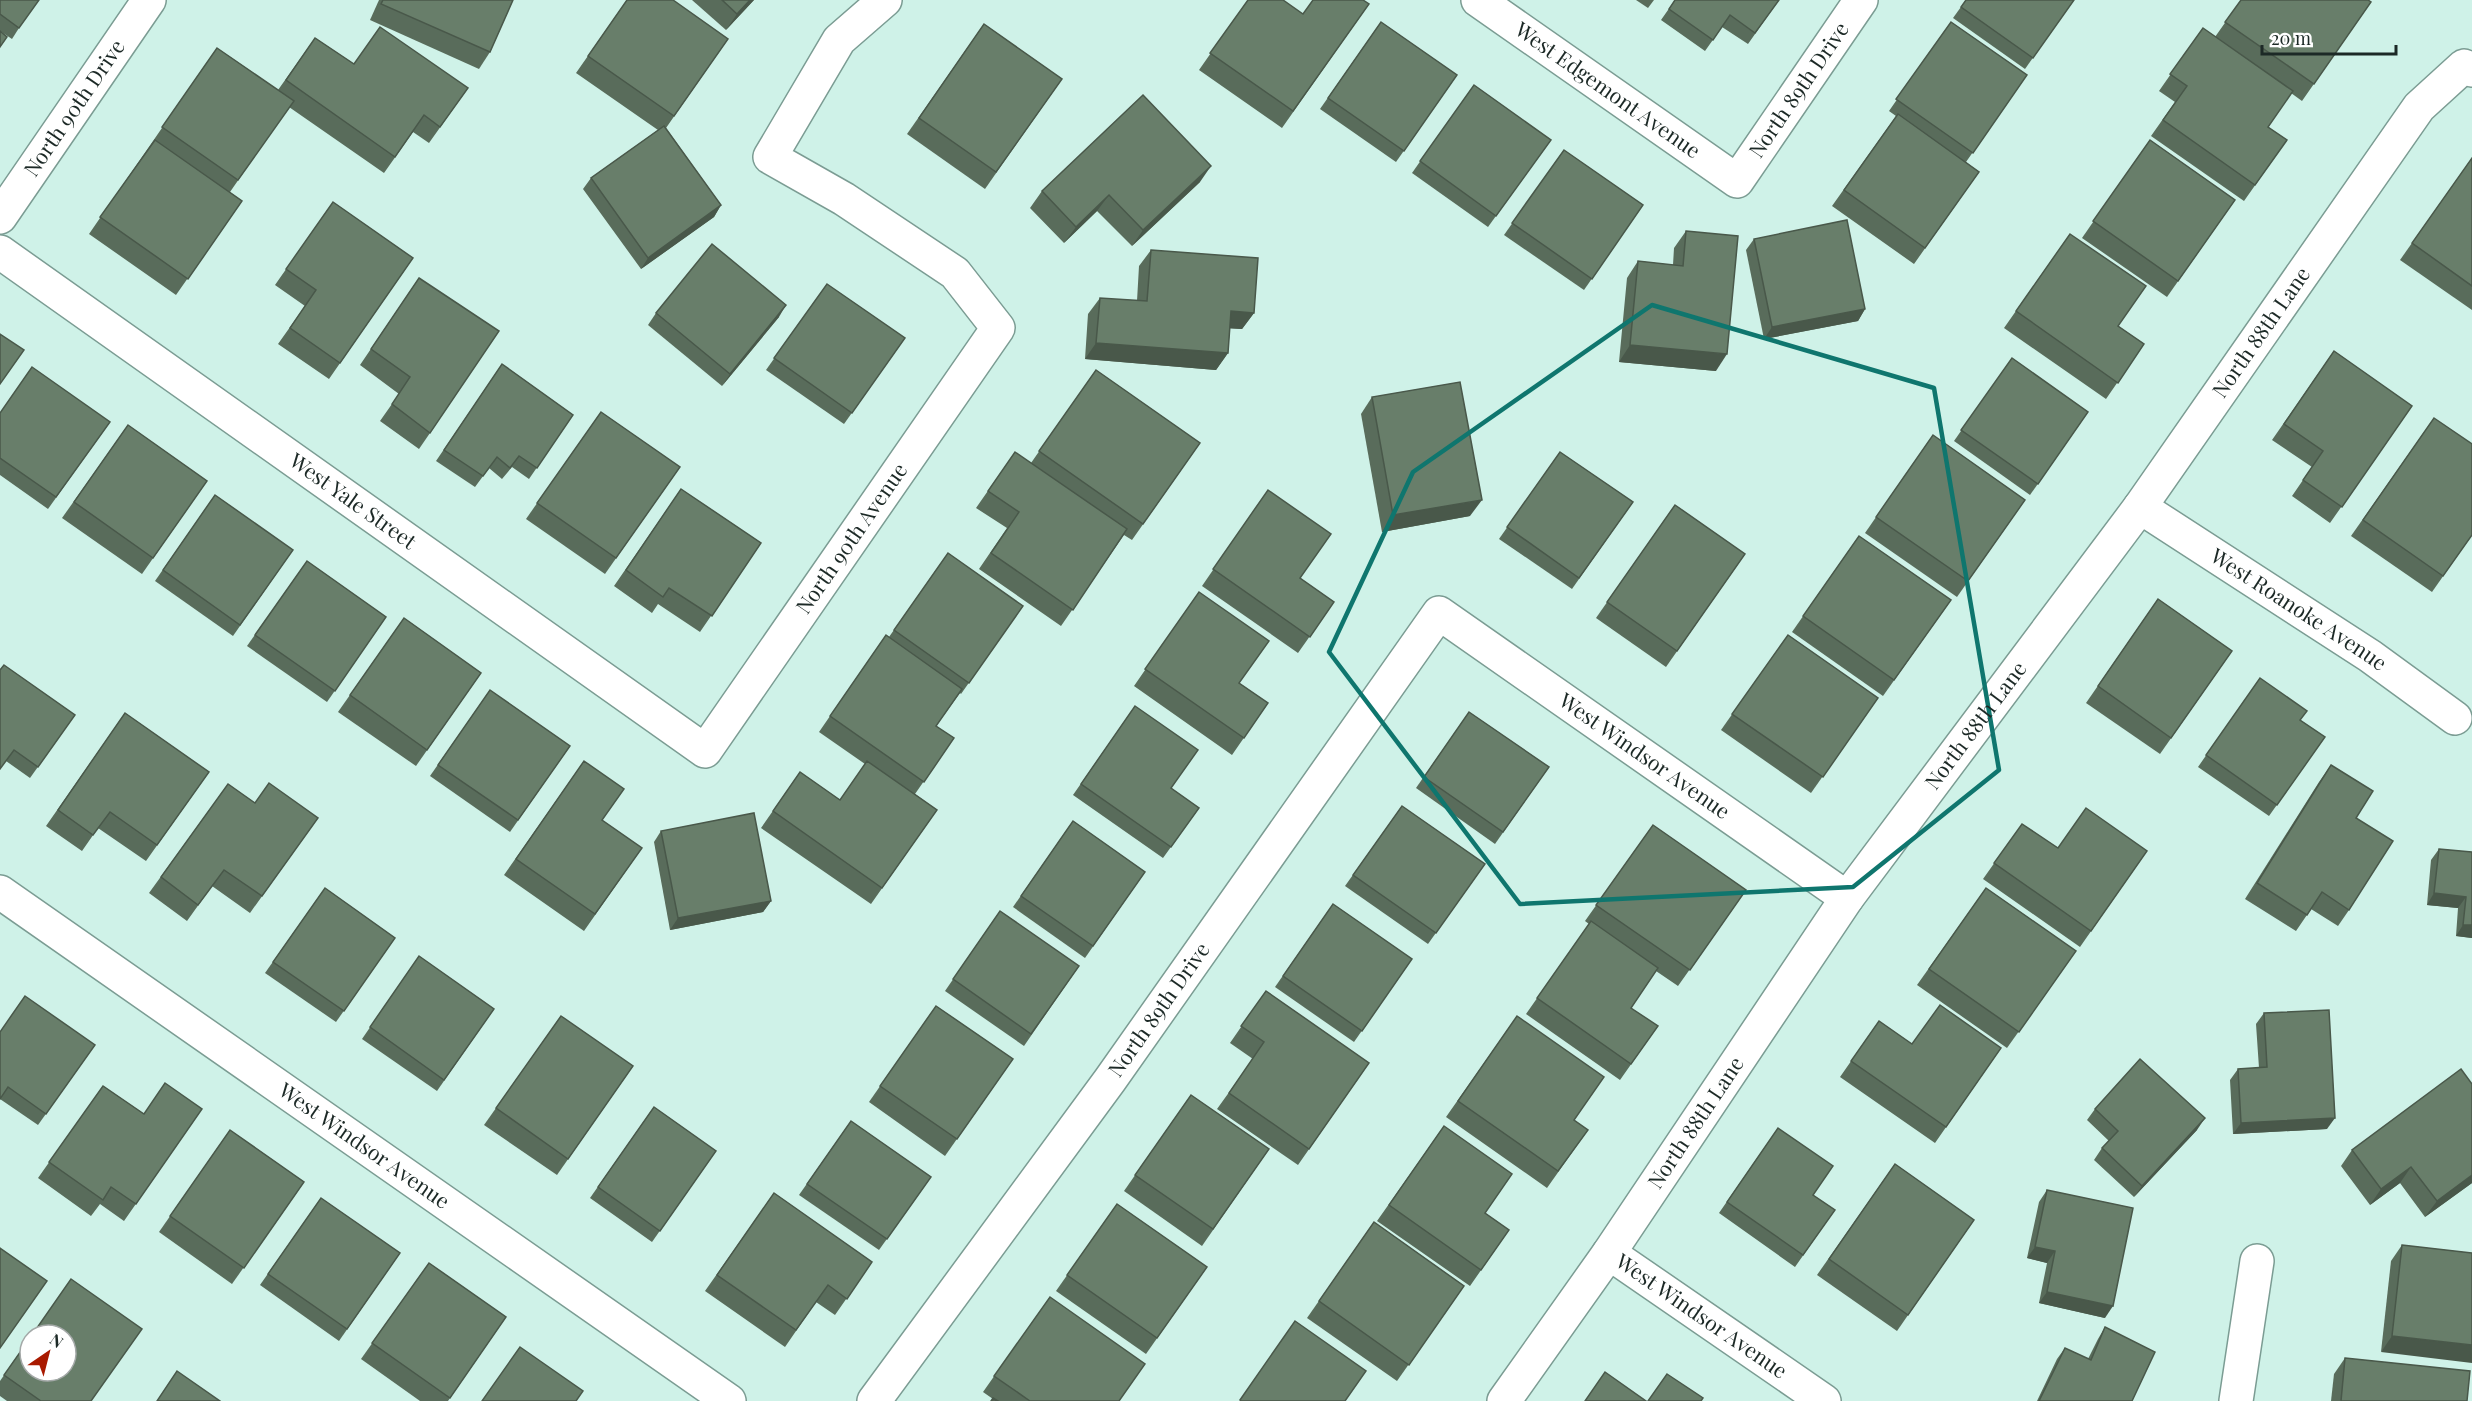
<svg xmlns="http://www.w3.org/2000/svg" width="2472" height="1401" font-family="'Playfair Display',serif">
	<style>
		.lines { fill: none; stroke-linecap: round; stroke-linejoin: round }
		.minor-casing { stroke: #7b9c93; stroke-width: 36 }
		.minor { stroke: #fff; stroke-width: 33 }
		.wall { fill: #596c5b }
		.shaded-wall { fill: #49584a }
		.building { fill: #687e6a; stroke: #49584a; stroke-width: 1.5 }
		.marked { fill: none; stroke: #0f766e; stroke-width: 4.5; stroke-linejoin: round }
		.labels { text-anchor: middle; stroke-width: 5; stroke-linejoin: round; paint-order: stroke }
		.street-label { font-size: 21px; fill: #1c2926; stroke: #fff }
	</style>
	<rect width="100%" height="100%" fill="#cff2e8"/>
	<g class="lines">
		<g class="minor-casing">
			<g id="minor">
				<path id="s1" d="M1478 0 1737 181 1861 0"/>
				<path id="s2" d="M0 217 149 0"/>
				<path id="s3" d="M0 252 705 751 998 328 955 273 844 199 770 157 839 40 885 0"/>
				<path id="s4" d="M2140 507 2370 656 2455 718"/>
				<path id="s5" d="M0 892 729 1401"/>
				<path id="s6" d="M1609 1253 1824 1401"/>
				<path id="s7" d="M874 1401 1110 1080 1439 613 1847 898"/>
				<path id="s8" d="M1504 1401 1609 1253 1847 898 2140 507 2419 107 2464 66 2472 70"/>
				<polyline points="2236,1401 2257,1261"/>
			</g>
		</g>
		<use href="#minor" class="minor"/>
	</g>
	<g class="wall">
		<polygon points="0,0 19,28 12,39 0,31"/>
		<polygon points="379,0 513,0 490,52 479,69 370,20"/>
		<polygon points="627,0 728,39 666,128 721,205 714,217 641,269 583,189 591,178 658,130 576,73"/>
		<polygon points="692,0 754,0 726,30"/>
		<polygon points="1248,0 1303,14 1369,4 1282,128 1199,70"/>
		<polygon points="1636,0 1654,0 1648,8"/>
		<polygon points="1675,0 1779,0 1748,44 1722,27 1705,51 1661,20"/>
		<polygon points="1966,0 2074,0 2025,69 1953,18"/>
		<polygon points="2241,0 2371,2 2302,101 2291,93 2268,127 2287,140 2244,201 2151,136 2175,102 2159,91 2203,28 2215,37"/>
		<polygon points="1381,22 1457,75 1396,162 1320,109"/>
		<polygon points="1951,22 2027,75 1966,162 1979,172 1914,264 1832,206 1896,116 1889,111"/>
		<polygon points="984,24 1062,79 985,189 907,134"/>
		<polygon points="315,38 354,64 468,88 429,143 413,132 384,173 289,107 230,192 242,201 176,295 89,234 217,48 278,90"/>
		<polygon points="1474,85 1551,140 1488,227 1412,173"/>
		<polygon points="2150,140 2235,200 2167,297 2082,238"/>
		<polygon points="1564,150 1643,205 1584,290 1504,235"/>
		<polygon points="2472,158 2472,310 2400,260"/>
		<polygon points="1200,182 1132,246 1097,211 1064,243 1030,208 1042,191"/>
		<polygon points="333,202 413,258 329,379 278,344 305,306 275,285"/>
		<polygon points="1686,231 1716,371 1619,362 1627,278 1638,261 1673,265 1674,248"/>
		<polygon points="2070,234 2118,326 2144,344 2106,399 2004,328"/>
		<polygon points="1754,239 1865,309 1858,321 1764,339 1746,250"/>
		<polygon points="1151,250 1254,313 1242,329 1230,328 1228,353 1216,370 1085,359 1088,314 1100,298 1137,301 1139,266"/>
		<polygon points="419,278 430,433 419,449 380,421 399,394 360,365"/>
		<polygon points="827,284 905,338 844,424 766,370"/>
		<polygon points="656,313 779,317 722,386 648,325"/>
		<polygon points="2334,351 2412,406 2330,523 2292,496 2312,467 2272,440"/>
		<polygon points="2012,358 2088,412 2030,495 1954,441"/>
		<polygon points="502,364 573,415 529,479 512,467 502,479 489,468 475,487 436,461"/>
		<polygon points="1096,370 1200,443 1132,540 1124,535 1061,626 979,569 1007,528 976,508 1015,452 1031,463"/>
		<polygon points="1372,397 1470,516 1382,532 1361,414"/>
		<polygon points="601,412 680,467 605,574 526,519"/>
		<polygon points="0,413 110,422 48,509 0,475"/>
		<polygon points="2434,418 2472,535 2432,592 2351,536"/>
		<polygon points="128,425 207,481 142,574 62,518"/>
		<polygon points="1933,435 2025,500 1957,597 1865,533"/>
		<polygon points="1560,452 1633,502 1572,589 1499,539"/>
		<polygon points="681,489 761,543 700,632 658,604 652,613 614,586"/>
		<polygon points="1268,490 1300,578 1334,602 1298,653 1202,586"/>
		<polygon points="215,495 293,550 233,636 155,581"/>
		<polygon points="1675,505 1745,554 1666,667 1596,618"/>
		<polygon points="1859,536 1951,600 1883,696 1792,632"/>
		<polygon points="948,553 1023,606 961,694 960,693 936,726 954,738 915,794 937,810 871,904 761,828 800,772 840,800 865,764 819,732 886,635 889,637"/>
		<polygon points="307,561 386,617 327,702 247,646"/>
		<polygon points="1199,592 1239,683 1268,703 1232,755 1134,686"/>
		<polygon points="2158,599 2232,651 2160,754 2086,703"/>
		<polygon points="404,618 481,673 416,766 338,712"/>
		<polygon points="1788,635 1878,698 1811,793 1721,730"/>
		<polygon points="4,665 75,715 30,778 6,761"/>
		<polygon points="2260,678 2300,720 2325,737 2269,816 2198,767"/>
		<polygon points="490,690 570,746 510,832 430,776"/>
		<polygon points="1135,706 1171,788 1199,808 1163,858 1073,795"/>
		<polygon points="1469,712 1549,767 1495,844 1416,788"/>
		<polygon points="125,713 209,772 146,861 98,828 82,851 46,826"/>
		<polygon points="584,761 602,820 642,848 584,931 504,875"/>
		<polygon points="2331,765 2356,818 2349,910 2338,926 2311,909 2296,931 2245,899 2319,782"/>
		<polygon points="228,784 255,803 318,818 250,913 212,886 187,921 149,893"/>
		<polygon points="1402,806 1485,864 1428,944 1345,886"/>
		<polygon points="1073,821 1145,872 1085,958 1013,907"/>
		<polygon points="2022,824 2058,848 2147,851 2080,947 1983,879"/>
		<polygon points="1653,825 1746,890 1678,986 1656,971 1631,1008 1658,1026 1620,1080 1526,1014 1589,924 1585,921"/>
		<polygon points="661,831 771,901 763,912 670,930 654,842"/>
		<polygon points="2439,849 2472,852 2472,938 2456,936 2458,908 2427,905 2431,860"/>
		<polygon points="325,888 395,938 336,1022 265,973"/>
		<polygon points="1986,888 2076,951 2007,1048 1917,985"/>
		<polygon points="1333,904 1412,959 1354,1042 1275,987"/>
		<polygon points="1000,911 1079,966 1024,1046 945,991"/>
		<polygon points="419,956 494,1009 437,1091 362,1039"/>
		<polygon points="1266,991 1369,1063 1298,1165 1217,1109 1253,1059 1230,1043"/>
		<polygon points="936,1006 1013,1059 945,1156 869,1102"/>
		<polygon points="2264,1013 2327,1129 2233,1134 2230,1080 2238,1069 2259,1068 2256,1024"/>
		<polygon points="561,1016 633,1066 557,1175 484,1125"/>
		<polygon points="1517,1016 1574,1120 1588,1130 1547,1188 1446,1117"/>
		<polygon points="1879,1021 1912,1044 2001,1048 1935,1143 1840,1077"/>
		<polygon points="0,1032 95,1045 38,1125 0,1099"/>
		<polygon points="103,1086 144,1114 202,1109 124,1221 100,1204 91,1216 38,1178"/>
		<polygon points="1191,1095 1269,1149 1202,1246 1124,1191"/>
		<polygon points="654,1107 716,1151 652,1242 590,1198"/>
		<polygon points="2095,1109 2197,1130 2134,1197 2094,1160 2102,1148 2109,1141 2087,1120"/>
		<polygon points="851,1121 931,1177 879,1250 799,1195"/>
		<polygon points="1444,1126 1485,1213 1509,1230 1470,1286 1377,1221"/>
		<polygon points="1778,1128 1813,1195 1835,1210 1795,1267 1719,1213"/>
		<polygon points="230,1130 304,1182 232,1284 159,1232"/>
		<polygon points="2352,1150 2472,1183 2425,1217 2400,1183 2370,1205 2341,1166"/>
		<polygon points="1895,1164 1974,1220 1897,1331 1817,1275"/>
		<polygon points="2047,1190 2105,1318 2039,1303 2047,1263 2027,1258 2039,1202"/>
		<polygon points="774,1193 872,1262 835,1315 816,1302 785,1347 705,1291"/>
		<polygon points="321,1198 400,1253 339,1341 260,1285"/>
		<polygon points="1117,1204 1207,1267 1146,1354 1056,1291"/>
		<polygon points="1374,1222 1464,1286 1397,1381 1307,1318"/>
		<polygon points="2402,1245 2472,1253 2381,1352 2391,1261"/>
		<polygon points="429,1263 506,1317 448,1401 420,1401 361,1359"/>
		<polygon points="1050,1297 1119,1401 991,1401 993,1399 983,1392"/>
		<polygon points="2105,1327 2132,1401 2037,1401 2057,1359 2065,1348 2088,1359 2098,1339"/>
		<polygon points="30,1338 91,1401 7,1401 0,1396 0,1381"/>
		<polygon points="2345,1358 2467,1401 2331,1401 2334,1374"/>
	</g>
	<g class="shaded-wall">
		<polygon points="750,0 754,0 726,30 737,14"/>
		<polygon points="1211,166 1200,182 1132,246 1143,230"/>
		<polygon points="1109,195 1097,211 1064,243 1076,227"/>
		<polygon points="721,205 714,217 641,269 648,258"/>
		<polygon points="786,305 779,317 722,386 730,374"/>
		<polygon points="1865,309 1858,321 1764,339 1772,327"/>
		<polygon points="1231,311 1254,313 1242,329 1220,328"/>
		<polygon points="1096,343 1228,353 1216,370 1085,359"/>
		<polygon points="1630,345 1727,354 1716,371 1619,362"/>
		<polygon points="1482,500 1470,516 1382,532 1393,515"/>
		<polygon points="2434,893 2466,897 2458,908 2427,905"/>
		<polygon points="771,901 763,912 670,930 678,918"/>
		<polygon points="2463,925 2472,925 2472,938 2456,936"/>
		<polygon points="2205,1118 2197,1130 2134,1197 2142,1186"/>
		<polygon points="2335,1118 2327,1129 2233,1134 2241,1123"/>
		<polygon points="2411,1167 2400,1183 2370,1205 2381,1189"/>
		<polygon points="2472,1175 2472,1183 2425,1217 2437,1201"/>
		<polygon points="2035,1247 2055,1251 2047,1263 2027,1258"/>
		<polygon points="2047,1292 2113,1306 2105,1318 2039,1303"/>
		<polygon points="2392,1336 2472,1345 2472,1363 2381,1352"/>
	</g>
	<g class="building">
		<polygon points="0,0 39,0 19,28 0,14"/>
		<polygon points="383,0 513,0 490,52 381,4"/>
		<polygon points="627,0 673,0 728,39 674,116 588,56"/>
		<polygon points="722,0 750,0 737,14"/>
		<polygon points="1248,0 1283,0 1303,14 1313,0 1363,0 1369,4 1293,111 1210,53"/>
		<polygon points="1675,0 1779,0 1755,33 1730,15 1713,40 1669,9"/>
		<polygon points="1966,0 2074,0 2033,58 1961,7"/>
		<polygon points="2241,0 2368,0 2371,2 2314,84 2225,22"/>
		<polygon points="1381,22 1457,75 1404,151 1328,98"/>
		<polygon points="1951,22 2027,75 1973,153 1896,99"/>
		<polygon points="984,24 1062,79 996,172 919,118"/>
		<polygon points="380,27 468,88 440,127 424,115 395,157 286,80 315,38 354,64"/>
		<polygon points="2203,28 2293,91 2268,127 2287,140 2255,185 2163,120 2187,86 2170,74"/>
		<polygon points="0,31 7,37 0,47"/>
		<polygon points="217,48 294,101 238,180 162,127"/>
		<polygon points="1474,85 1551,140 1496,216 1420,161"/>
		<polygon points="1143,95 1211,166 1143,230 1109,195 1076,227 1042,191"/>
		<polygon points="1898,114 1979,172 1925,248 1844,190"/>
		<polygon points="664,126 721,205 648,258 591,178"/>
		<polygon points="155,140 242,201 188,279 100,217"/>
		<polygon points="2150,140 2235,200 2178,281 2093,221"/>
		<polygon points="1564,150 1643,205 1592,279 1512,223"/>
		<polygon points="2472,158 2472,286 2412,243"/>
		<polygon points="333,202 413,258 340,363 290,328 316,290 286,269"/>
		<polygon points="1847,220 1865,309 1772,327 1754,239"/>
		<polygon points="1686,231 1738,236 1727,354 1630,345 1638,261 1683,266"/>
		<polygon points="2070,234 2146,286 2118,326 2144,344 2118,383 2016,311"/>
		<polygon points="712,244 786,305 730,374 656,313"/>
		<polygon points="1151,250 1258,258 1254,313 1231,311 1228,353 1096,343 1100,298 1147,301"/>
		<polygon points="419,278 499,331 430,433 392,404 410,377 371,349"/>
		<polygon points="827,284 905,338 852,413 774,358"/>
		<polygon points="0,334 24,350 0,384"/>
		<polygon points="2334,351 2412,406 2342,507 2303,480 2323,451 2284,424"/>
		<polygon points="2012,358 2088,412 2038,484 1961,430"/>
		<polygon points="502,364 573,415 537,468 519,456 510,468 497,457 483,476 444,450"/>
		<polygon points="32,367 110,422 56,497 0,458 0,413"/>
		<polygon points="1096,370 1200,443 1143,524 1039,451"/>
		<polygon points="1460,382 1482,500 1393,515 1372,397"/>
		<polygon points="601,412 680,467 616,558 537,503"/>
		<polygon points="2434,418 2472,444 2472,535 2443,576 2363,520"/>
		<polygon points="128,425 207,481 153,558 74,502"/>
		<polygon points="1933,435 2025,500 1968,581 1876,517"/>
		<polygon points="1015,452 1127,529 1073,610 991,553 1019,512 988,491"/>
		<polygon points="1560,452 1633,502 1579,578 1507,527"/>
		<polygon points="681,489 761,543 712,616 669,588 663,597 626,570"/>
		<polygon points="1268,490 1331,534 1300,578 1334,602 1310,637 1213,569"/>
		<polygon points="215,495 293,550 240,625 163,570"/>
		<polygon points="1675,505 1745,554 1677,651 1607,602"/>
		<polygon points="1859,536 1951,600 1894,680 1803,616"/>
		<polygon points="948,553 1023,606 969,683 894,630"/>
		<polygon points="307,561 386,617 335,691 255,635"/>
		<polygon points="1199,592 1269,641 1239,683 1268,703 1244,738 1145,669"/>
		<polygon points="2158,599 2232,651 2171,738 2098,686"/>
		<polygon points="404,618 481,673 427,750 350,695"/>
		<polygon points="886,635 962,689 936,726 954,738 924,782 830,716"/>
		<polygon points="1788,635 1878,698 1823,777 1732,714"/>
		<polygon points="4,665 75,715 38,767 14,750 0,769 0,670"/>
		<polygon points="2260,678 2307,711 2300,720 2325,737 2277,805 2206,755"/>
		<polygon points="490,690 570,746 518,820 438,765"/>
		<polygon points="1135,706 1198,750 1171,788 1199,808 1171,847 1081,784"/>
		<polygon points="1469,712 1549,767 1503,832 1424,777"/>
		<polygon points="125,713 209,772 157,845 110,812 93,835 58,810"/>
		<polygon points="584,761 624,789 602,820 642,848 595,914 516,859"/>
		<polygon points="867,761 937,810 882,888 773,811 800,772 840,800"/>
		<polygon points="2331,765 2373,791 2356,818 2393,841 2349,910 2322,892 2307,915 2257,883"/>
		<polygon points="269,783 318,818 262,896 224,870 198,905 161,877 228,784 255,803"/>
		<polygon points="1402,806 1485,864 1436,933 1353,875"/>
		<polygon points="2086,808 2147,851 2091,931 1994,863 2022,824 2058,848"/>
		<polygon points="754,813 771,901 678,918 661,831"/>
		<polygon points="1073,821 1145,872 1093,946 1021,896"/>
		<polygon points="1653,825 1746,890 1690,970 1596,905"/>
		<polygon points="2439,849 2472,852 2472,925 2463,925 2466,897 2434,893"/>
		<polygon points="325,888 395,938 344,1011 273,962"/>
		<polygon points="1986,888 2076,951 2019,1032 1929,969"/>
		<polygon points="1333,904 1412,959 1362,1031 1283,976"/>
		<polygon points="1000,911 1079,966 1031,1034 953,979"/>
		<polygon points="1591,921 1658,968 1631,1008 1658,1026 1631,1064 1537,998"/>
		<polygon points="419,956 494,1009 444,1080 370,1027"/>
		<polygon points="1266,991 1369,1063 1309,1149 1229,1093 1264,1042 1241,1026"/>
		<polygon points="25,996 95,1045 46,1114 8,1087 0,1099 0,1032"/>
		<polygon points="1940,1005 2001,1048 1946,1127 1851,1061 1879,1021 1912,1044"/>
		<polygon points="936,1006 1013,1059 957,1139 880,1086"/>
		<polygon points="2329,1010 2335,1118 2241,1123 2238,1069 2267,1067 2264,1013"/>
		<polygon points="561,1016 633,1066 568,1159 496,1108"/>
		<polygon points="1517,1016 1604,1077 1574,1120 1588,1130 1558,1171 1458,1101"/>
		<polygon points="2140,1059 2205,1118 2142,1186 2102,1148 2118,1131 2095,1109"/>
		<polygon points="2461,1069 2472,1084 2472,1175 2437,1201 2411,1167 2381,1189 2352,1150"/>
		<polygon points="165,1083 202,1109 136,1204 111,1187 103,1200 49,1162 103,1086 144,1114"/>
		<polygon points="1191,1095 1269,1149 1213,1229 1135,1175"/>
		<polygon points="654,1107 716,1151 660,1231 598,1187"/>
		<polygon points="851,1121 931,1177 887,1239 807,1184"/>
		<polygon points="1444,1126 1512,1174 1485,1213 1509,1230 1481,1270 1389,1205"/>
		<polygon points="1778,1128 1833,1166 1813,1195 1835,1210 1803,1255 1727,1202"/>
		<polygon points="230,1130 304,1182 244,1268 170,1216"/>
		<polygon points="1895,1164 1974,1220 1908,1315 1829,1259"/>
		<polygon points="2047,1190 2133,1208 2113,1306 2047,1292 2055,1251 2035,1247"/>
		<polygon points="774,1193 872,1262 847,1299 828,1285 796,1330 717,1275"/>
		<polygon points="321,1198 400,1253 347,1329 268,1274"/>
		<polygon points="1117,1204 1207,1267 1157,1338 1067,1275"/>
		<polygon points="1374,1222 1464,1286 1409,1365 1319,1301"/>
		<polygon points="2402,1245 2472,1253 2472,1345 2392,1336"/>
		<polygon points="0,1248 47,1281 0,1348"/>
		<polygon points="429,1263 506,1317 450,1398 372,1343"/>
		<polygon points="71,1279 142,1329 91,1401 41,1401 4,1375 30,1338 30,1371 66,1371 66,1335 32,1335"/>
		<polygon points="1050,1297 1145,1364 1119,1401 1030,1401 994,1376"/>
		<polygon points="1295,1321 1366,1371 1345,1401 1241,1401 1240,1400"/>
		<polygon points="2105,1327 2155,1352 2132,1401 2039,1401 2065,1348 2091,1360"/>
		<polygon points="520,1347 583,1391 576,1401 482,1401"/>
		<polygon points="2345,1358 2470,1371 2467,1401 2341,1401"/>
		<polygon points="177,1371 220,1401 157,1401"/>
		<polygon points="1605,1372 1646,1401 1585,1401"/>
		<polygon points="1667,1374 1703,1398 1701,1401 1648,1401"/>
		<polygon points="993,1398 998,1401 991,1401"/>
	</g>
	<path class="marked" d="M1652 305 1934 388 1999 770 1853 887 1520 904 1329 652 1413 472Z"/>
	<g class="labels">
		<g class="street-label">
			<text dy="7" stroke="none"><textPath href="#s1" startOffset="158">West Edgemont Avenue</textPath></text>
			<text dy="7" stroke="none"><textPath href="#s1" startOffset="426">North 89th Drive</textPath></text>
			<text dy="7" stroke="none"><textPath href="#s2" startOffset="132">North 90th Drive</textPath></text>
			<text dy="7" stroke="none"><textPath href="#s8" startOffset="1310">North 88th Lane</textPath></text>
			<text dy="7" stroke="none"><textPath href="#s3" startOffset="432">West Yale Street</textPath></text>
			<text dy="7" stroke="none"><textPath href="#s3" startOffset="1122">North 90th Avenue</textPath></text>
			<text dy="7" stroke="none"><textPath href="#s4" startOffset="189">West Roanoke Avenue</textPath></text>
			<text dy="7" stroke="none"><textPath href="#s8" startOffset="824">North 88th Lane</textPath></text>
			<text dy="7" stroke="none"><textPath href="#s7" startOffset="1220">West Windsor Avenue</textPath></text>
			<text dy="7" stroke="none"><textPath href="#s7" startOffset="484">North 89th Drive</textPath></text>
			<text dy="7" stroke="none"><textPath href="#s8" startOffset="338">North 88th Lane</textPath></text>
			<text dy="7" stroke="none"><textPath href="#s5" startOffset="444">West Windsor Avenue</textPath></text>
			<text dy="7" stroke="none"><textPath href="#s6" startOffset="112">West Windsor Avenue</textPath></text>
		</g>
	</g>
	<g transform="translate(48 1353) rotate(35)"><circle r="28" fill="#ffffff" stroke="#a4a9a8" stroke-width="1.5"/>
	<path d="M0-4.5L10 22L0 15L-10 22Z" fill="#a91a00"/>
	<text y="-9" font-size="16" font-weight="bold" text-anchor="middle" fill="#1c2926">N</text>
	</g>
	<path d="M2262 45v9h134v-9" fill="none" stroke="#1c2926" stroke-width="3"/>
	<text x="2271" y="45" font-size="18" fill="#1c2926" stroke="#ffffff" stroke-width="4.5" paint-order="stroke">20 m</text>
</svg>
